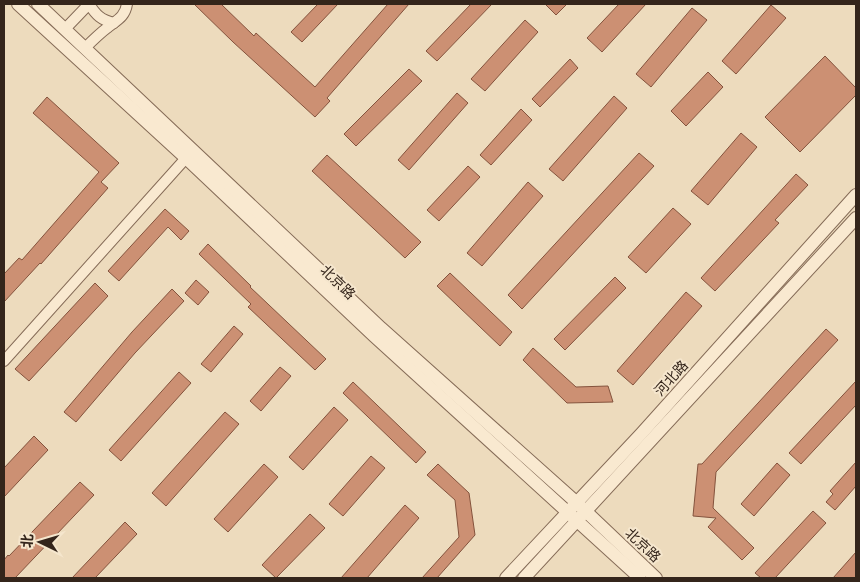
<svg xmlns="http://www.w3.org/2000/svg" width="860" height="582" font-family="'Playfair Display','Noto Sans SC',serif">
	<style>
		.building { fill: #cc9073; stroke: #84533d }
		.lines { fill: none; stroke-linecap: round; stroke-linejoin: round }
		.minor-casing { stroke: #856b57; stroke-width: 12 }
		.tertiary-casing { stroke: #856b57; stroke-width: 14 }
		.minor { stroke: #f9e9d0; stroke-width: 10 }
		.tertiary { stroke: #f9e9d0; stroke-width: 12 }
		.labels { text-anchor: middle; stroke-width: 4; stroke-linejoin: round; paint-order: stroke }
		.street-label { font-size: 14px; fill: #34251b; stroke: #f5e6cd }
	</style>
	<rect width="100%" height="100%" fill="#eddbbd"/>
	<g class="building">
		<polygon points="194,4 221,4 254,36 256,33 315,87 388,4 409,4 327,98 330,101 315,117 233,42"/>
		<polygon points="318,4 338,4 302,42 291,32"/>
		<polygon points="471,4 492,4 437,61 426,51"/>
		<polygon points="545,4 567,4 556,15"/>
		<polygon points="619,4 646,4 602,52 587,38"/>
		<polygon points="771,5 786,18 736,74 722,61"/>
		<polygon points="692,8 707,20 651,87 636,74"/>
		<polygon points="525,20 538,32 485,91 471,79"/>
		<polygon points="825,56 856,88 856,95 800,152 765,117"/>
		<polygon points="570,59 578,68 540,107 532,99"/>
		<polygon points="409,69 422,81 356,146 344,134"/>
		<polygon points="708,72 723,87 686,126 671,111"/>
		<polygon points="457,93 468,103 409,170 398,160"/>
		<polygon points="614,96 627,108 563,181 549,169"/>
		<polygon points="47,97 119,163 101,182 108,188 41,264 40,263 4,302 4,274 19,258 22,260 99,172 33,113"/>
		<polygon points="521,109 532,120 491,165 480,155"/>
		<polygon points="741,133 757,147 708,205 691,191"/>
		<polygon points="639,153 654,166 522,309 508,295"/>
		<polygon points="327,155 421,242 405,258 312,171"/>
		<polygon points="468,166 480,177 439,221 427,210"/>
		<polygon points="796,174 808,185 775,220 779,223 715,291 701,278"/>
		<polygon points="528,182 543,196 482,266 467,253"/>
		<polygon points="673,208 691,224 646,273 628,257"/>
		<polygon points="165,209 189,231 181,240 168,227 119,281 108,271"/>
		<polygon points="208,244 251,286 250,287 326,359 315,370 248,307 251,304 199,254"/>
		<polygon points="450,273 512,332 500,346 437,286"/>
		<polygon points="615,277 626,288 565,350 554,339"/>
		<polygon points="196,280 209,292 198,305 185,293"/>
		<polygon points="95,283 108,296 29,381 15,369"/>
		<polygon points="172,289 184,301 135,353 76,422 64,412 132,332"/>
		<polygon points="686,292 702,306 633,385 617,371"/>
		<polygon points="234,326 243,334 211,372 201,364"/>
		<polygon points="826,329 838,340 716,472 713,508 754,548 742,560 708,527 716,518 693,516 698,464 702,464"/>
		<polygon points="533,348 576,387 608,386 613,402 567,403 523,360"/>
		<polygon points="280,367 291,376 261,411 250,401"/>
		<polygon points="179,372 191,383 121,461 109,450"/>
		<polygon points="856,381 856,405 801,464 789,453"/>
		<polygon points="353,382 426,452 416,463 343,393"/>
		<polygon points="334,407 348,420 303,470 289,457"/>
		<polygon points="225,412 239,424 166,506 152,493"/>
		<polygon points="34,436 48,450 4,497 4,468"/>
		<polygon points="371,456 385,468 343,516 329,504"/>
		<polygon points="856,462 856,486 835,510 826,502 833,494 830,491"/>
		<polygon points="777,463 790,475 754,516 741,504"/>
		<polygon points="264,464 278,477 228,532 214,519"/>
		<polygon points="438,464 469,493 475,535 437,578 422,578 459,537 455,500 427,475"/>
		<polygon points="80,482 94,495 15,578 4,578 4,560 8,555 9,556"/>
		<polygon points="405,505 419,518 367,578 341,578"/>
		<polygon points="813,511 826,523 775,578 761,578 755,573"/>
		<polygon points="310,514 325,528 276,578 262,565"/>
		<polygon points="125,522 137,534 95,578 72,578"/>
		<polygon points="856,552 856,578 833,578"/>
	</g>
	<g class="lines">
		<g class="minor-casing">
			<g id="minor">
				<path d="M89 4C96 15 101 20 114 23"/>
				<polyline points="65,29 89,4"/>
				<path d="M85 48C92 41 99 34 107 28 117 20 125 17 127 4"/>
				<polyline points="4,361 186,158"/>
			</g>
		</g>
		<g class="tertiary-casing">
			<g id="tertiary">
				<polyline points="18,4 186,158 374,336 640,578"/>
				<polyline points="38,4 381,328 577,503 656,578"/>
				<polyline points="506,578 641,434 856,195"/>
				<polyline points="524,578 856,218"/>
			</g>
		</g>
		<use href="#minor" class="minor"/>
		<use href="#tertiary" class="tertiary"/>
	</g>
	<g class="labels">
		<g class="street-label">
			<text transform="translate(338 282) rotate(44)" y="5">北京路</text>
			<text transform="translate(671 378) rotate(-48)" y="5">河北路</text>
			<text transform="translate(643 545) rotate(43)" y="5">北京路</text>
		</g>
	</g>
	<rect width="860" height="582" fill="none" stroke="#34251b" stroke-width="10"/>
	<g transform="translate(40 542) rotate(275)" stroke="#f5e6cd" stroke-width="4" paint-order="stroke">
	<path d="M0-4L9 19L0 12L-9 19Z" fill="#34251b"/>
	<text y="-8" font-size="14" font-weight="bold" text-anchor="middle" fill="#34251b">北</text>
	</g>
</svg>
